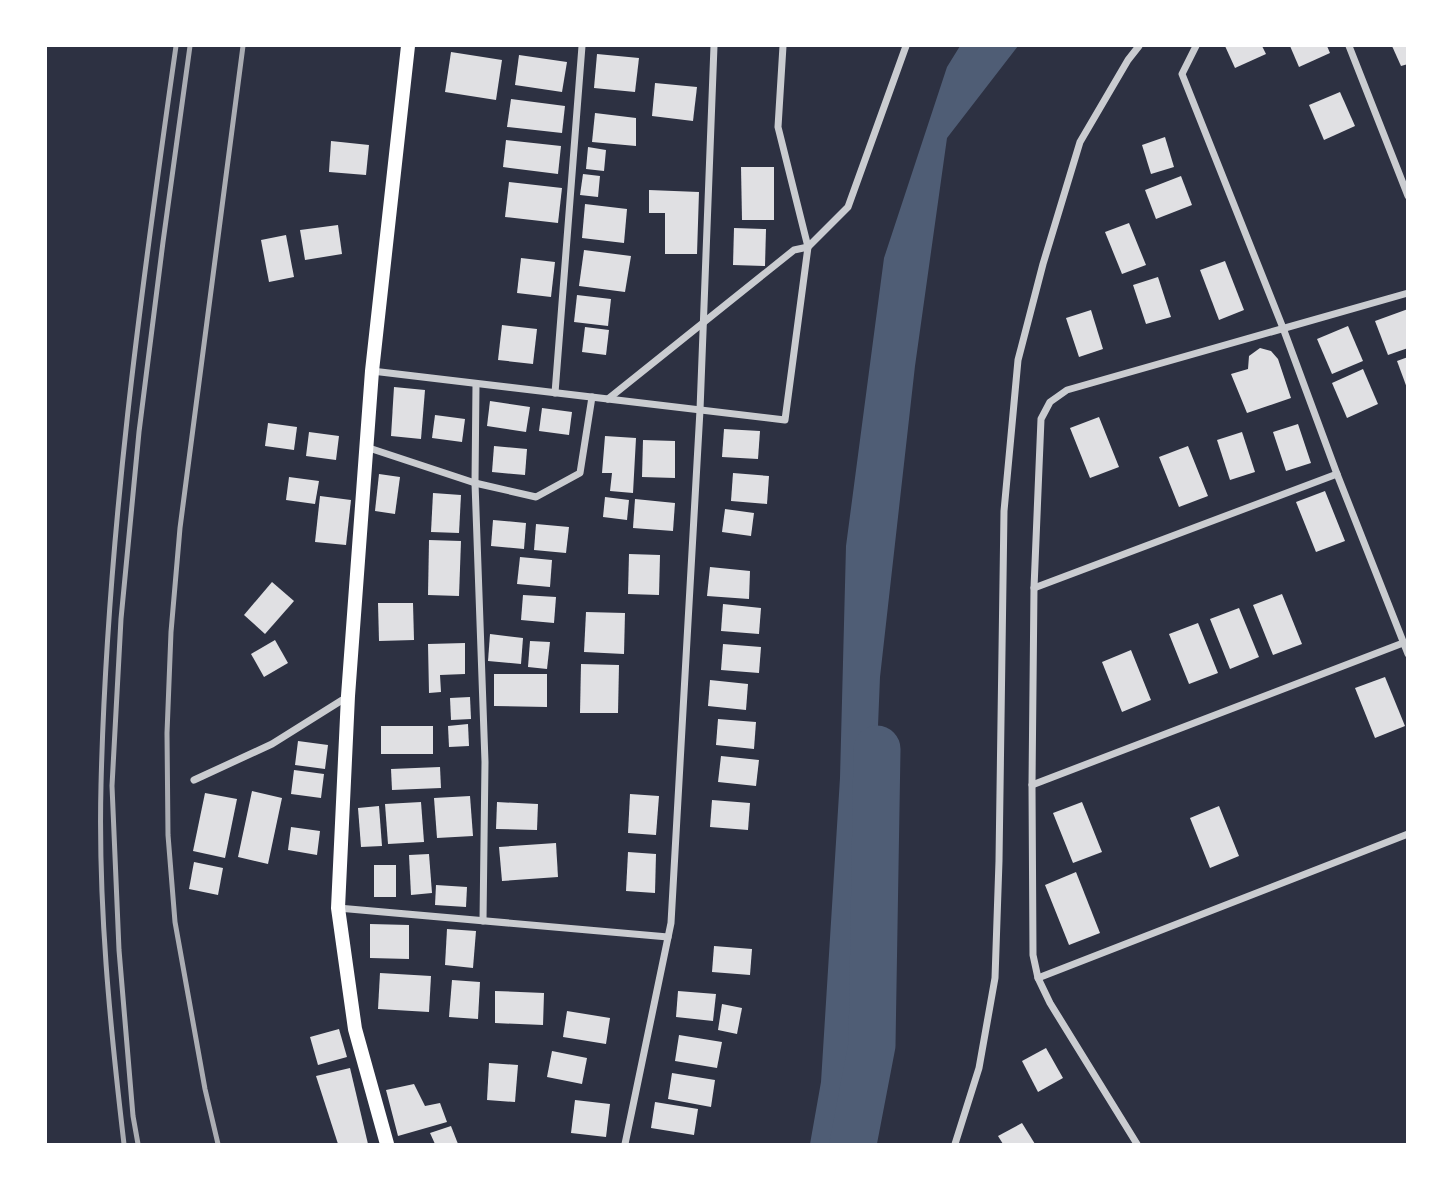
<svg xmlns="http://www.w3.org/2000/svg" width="1453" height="1190" font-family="Raleway,sans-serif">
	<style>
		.water { fill: #4f5d75 }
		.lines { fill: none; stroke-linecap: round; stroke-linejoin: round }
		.river { stroke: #4f5d75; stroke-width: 47 }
		.building { fill: #e0e0e3 }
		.minor { stroke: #caccd0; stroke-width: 7 }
		.secondary { stroke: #fff; stroke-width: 14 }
		.rail { stroke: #abadb3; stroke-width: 5 }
	</style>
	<rect width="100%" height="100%" fill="#2d3142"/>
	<polygon class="water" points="960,46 1018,46 947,138 915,366 880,677 861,1144 810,1144 821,1082 840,778 846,546 884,258 947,67"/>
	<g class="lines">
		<polyline class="river" points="853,1144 872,1045 877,749"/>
	</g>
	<g class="building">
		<polygon points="1225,46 1262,46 1266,54 1235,68"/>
		<polygon points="1290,46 1327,46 1330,53 1299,67"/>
		<polygon points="1392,46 1408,46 1408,64 1401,66"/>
		<polygon points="451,52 502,60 496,100 445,92"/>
		<polygon points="597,54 639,58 635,92 594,88"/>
		<polygon points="519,55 567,62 562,92 515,85"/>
		<polygon points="655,83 697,87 693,121 652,116"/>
		<polygon points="1340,92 1355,126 1324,140 1309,105"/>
		<polygon points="511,99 565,106 562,133 507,127"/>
		<polygon points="595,113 636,118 636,146 592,142"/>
		<polygon points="1165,137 1174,167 1151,174 1142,145"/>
		<polygon points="506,140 561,146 558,174 503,167"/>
		<polygon points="331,141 369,145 366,175 329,172"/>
		<polygon points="588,147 606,150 604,171 586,169"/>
		<polygon points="741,167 774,167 774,220 742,220"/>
		<polygon points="583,174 600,176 598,197 580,195"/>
		<polygon points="1181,176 1192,205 1156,219 1145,190"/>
		<polygon points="509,182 562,188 558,223 505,217"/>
		<polygon points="649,190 699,192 697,254 665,254 665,213 649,213"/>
		<polygon points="585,204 627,209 624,243 582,238"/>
		<polygon points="1129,223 1146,265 1122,274 1105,232"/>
		<polygon points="338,225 342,254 305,260 300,230"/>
		<polygon points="734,228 766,229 765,266 733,265"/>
		<polygon points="286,235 294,277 269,282 261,240"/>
		<polygon points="584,250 631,256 625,292 579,286"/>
		<polygon points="521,258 555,262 551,297 517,293"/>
		<polygon points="1225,261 1244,310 1219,320 1200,270"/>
		<polygon points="1158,277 1171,317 1146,324 1133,285"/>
		<polygon points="577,295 611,299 608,326 574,322"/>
		<polygon points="1408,309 1408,348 1388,355 1375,321"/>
		<polygon points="1091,310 1103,349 1079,357 1066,318"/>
		<polygon points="502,325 537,329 533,364 498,360"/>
		<polygon points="1348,326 1363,361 1332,374 1317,339"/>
		<polygon points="585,327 609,330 606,355 582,352"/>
		<polygon points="1260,348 1271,351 1278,359 1291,398 1247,413 1231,374 1248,369 1249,356"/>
		<polygon points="1408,357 1408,388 1407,388 1397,361"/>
		<polygon points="1363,369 1378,404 1347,418 1332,383"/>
		<polygon points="394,387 425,390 421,439 391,436"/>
		<polygon points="490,401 530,407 526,432 487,426"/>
		<polygon points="542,408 572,412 569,435 539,431"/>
		<polygon points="435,415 465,419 462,442 432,438"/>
		<polygon points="1099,417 1119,467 1090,478 1070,428"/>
		<polygon points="268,423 297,427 294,450 265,446"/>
		<polygon points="1298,424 1311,463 1286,471 1273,432"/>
		<polygon points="724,429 760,431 758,459 722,457"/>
		<polygon points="309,432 339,436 336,460 306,456"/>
		<polygon points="1242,432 1255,472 1230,480 1217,440"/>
		<polygon points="605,436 636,438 633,493 610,491 612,473 602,473"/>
		<polygon points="643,440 675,441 675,478 642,477"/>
		<polygon points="494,446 527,449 525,475 492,472"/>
		<polygon points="1188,446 1208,496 1179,507 1159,457"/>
		<polygon points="733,473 769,476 767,504 731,501"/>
		<polygon points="379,474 400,477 395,514 375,511"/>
		<polygon points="289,477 319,481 315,504 286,500"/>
		<polygon points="1325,491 1345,541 1316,552 1296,502"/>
		<polygon points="433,493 461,495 459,533 431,532"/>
		<polygon points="320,496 351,500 346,545 315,542"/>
		<polygon points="605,497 629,500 627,520 603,517"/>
		<polygon points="635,499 675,503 673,531 633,528"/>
		<polygon points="725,509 754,513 751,536 722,532"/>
		<polygon points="493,520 526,523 524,549 491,546"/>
		<polygon points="536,524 569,527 566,553 534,550"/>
		<polygon points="429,540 461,541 459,596 428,595"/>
		<polygon points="629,554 660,555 659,595 628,594"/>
		<polygon points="520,557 552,560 550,587 517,584"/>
		<polygon points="710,567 750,571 749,599 707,596"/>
		<polygon points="272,582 294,601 265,634 244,615"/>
		<polygon points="1282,594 1302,644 1273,655 1253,605"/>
		<polygon points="523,595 556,597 554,623 521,620"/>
		<polygon points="378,603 413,603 414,640 379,641"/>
		<polygon points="723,604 761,608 759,634 721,631"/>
		<polygon points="1239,608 1259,657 1230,669 1210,619"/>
		<polygon points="586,612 625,613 624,654 584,652"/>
		<polygon points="1198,623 1218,673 1189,684 1169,634"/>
		<polygon points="490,634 523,638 521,664 488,661"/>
		<polygon points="275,640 288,663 264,677 251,654"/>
		<polygon points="530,641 550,642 547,669 528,667"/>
		<polygon points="465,643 465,674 440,675 441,692 429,693 428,644"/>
		<polygon points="723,644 761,647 759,673 721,670"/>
		<polygon points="1131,650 1151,700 1122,712 1102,662"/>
		<polygon points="581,664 619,665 618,713 580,713"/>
		<polygon points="494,674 547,674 547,707 494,706"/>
		<polygon points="1385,677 1405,726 1375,738 1355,688"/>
		<polygon points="710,680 748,684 746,710 708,706"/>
		<polygon points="470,697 471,719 451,720 450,698"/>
		<polygon points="718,719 756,722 754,749 716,745"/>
		<polygon points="468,724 469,746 449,747 448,726"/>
		<rect x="381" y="726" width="52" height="28"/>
		<polygon points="298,741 328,745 325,769 295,765"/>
		<polygon points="721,756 759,760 756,786 718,782"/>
		<polygon points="440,767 441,788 392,790 391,769"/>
		<polygon points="294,770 324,774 321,798 291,794"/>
		<polygon points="252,791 282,798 268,864 238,857"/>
		<polygon points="205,793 237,799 225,858 193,851"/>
		<polygon points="630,794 659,796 656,835 628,833"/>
		<polygon points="470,796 473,836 437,838 434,798"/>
		<polygon points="712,800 750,803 748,830 710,827"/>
		<polygon points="421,802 424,842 388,844 385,804"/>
		<polygon points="497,802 538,804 537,830 496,829"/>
		<polygon points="1082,802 1102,852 1073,863 1053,813"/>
		<polygon points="379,806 382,846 361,847 358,808"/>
		<polygon points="1219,806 1239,856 1210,868 1190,818"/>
		<polygon points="291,827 320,831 317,855 288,850"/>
		<polygon points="556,843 558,877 502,881 499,847"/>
		<polygon points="628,852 656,854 655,893 626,891"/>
		<polygon points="429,854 432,893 411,895 409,855"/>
		<polygon points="194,862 223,868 218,895 189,889"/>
		<rect x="374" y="865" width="22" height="32"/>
		<polygon points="1076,872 1100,933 1069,945 1045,885"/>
		<polygon points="436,885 467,887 466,907 435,905"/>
		<polygon points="370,924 409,925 409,959 370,958"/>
		<polygon points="447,929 476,931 473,968 445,965"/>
		<polygon points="714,946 752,949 750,975 712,972"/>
		<polygon points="380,973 431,976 429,1012 378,1009"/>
		<polygon points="452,980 480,982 478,1019 449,1017"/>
		<polygon points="495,991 544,993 543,1025 495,1023"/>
		<polygon points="678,991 716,994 713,1021 676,1017"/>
		<polygon points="722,1004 742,1008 737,1034 718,1030"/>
		<polygon points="567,1011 610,1018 606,1044 563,1037"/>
		<polygon points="339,1029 347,1057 318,1065 310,1037"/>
		<polygon points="679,1035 722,1042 717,1068 675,1061"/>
		<polygon points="1046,1048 1063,1078 1038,1092 1022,1061"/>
		<polygon points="552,1051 587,1058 582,1084 547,1077"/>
		<polygon points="489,1063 518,1065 515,1102 487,1100"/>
		<polygon points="350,1068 368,1144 338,1144 316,1076"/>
		<polygon points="672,1073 715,1080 711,1107 668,1099"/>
		<polygon points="414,1084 425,1106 440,1103 447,1122 398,1136 386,1090"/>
		<polygon points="575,1100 610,1104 606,1137 571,1133"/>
		<polygon points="655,1102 698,1109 694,1135 651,1128"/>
		<polygon points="1022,1123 1035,1144 1003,1144 998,1136"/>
		<polygon points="451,1126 458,1144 435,1144 430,1133"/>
	</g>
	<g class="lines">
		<g class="minor">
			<polyline points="1196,46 1182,74 1283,328 1337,474 1408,654"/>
			<polyline points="1349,46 1408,196"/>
			<polyline points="372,371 785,420 808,247 778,127 783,46"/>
			<polyline points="476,384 475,483 485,762 483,921"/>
			<polyline points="555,393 582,46"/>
			<polyline points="608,399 794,250 808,247 848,207 906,46"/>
			<polyline points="366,447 475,483 536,497 580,473 592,397"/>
			<polyline points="1034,588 1337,474"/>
			<polyline points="194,780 272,744 347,697"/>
			<polyline points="1032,785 1403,643"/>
			<polyline points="338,908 668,937"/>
			<polyline points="1038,978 1408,834"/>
			<polyline points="625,1144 671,923 700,410 714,46"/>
			<polyline points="955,1144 979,1068 995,978 999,861 1004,511 1018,360 1043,264 1080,142 1128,60 1139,46"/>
			<polyline points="1137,1144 1050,1003 1038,978 1033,955 1032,785 1034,588 1041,419 1050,402 1067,390 1408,293"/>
		</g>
		<polyline class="secondary" points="387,1144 355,1029 338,908 348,696 372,371 408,46"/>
		<g class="rail">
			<path d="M124 1144C110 1025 98 905 101 785 107 537 141 291 176 46"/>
			<polyline points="138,1144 133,1116 119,950 112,786 121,619 139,432 163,242 190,46"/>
			<polyline points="218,1144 205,1089 175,922 168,835 167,733 171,632 180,528 243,46"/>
		</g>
	</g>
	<rect width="1453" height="1190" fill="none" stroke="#ffffff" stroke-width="94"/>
</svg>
